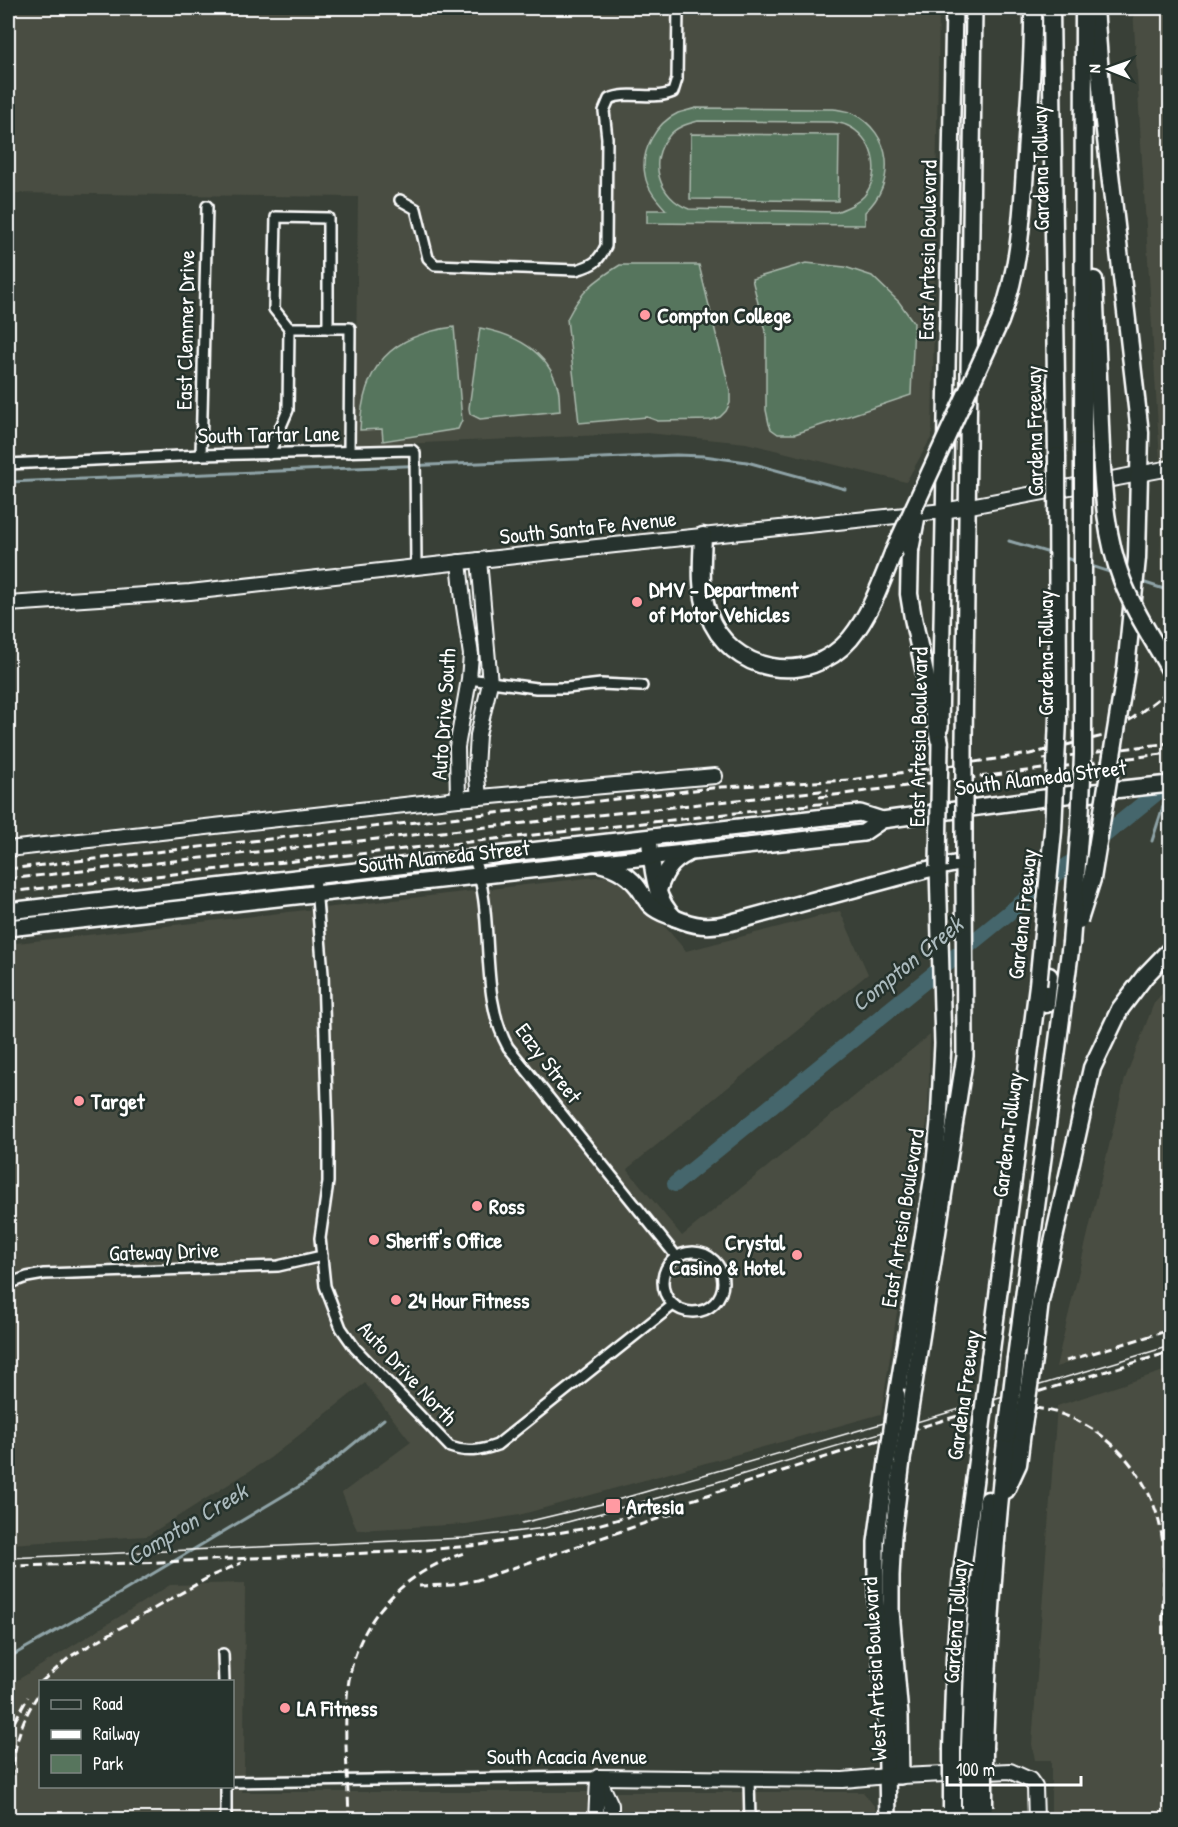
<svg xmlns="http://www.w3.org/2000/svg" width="1178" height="1827" font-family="'Patrick Hand',sans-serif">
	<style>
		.built { fill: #4a4d42; fill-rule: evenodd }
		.green { fill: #57755d; stroke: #abbaae; stroke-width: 1.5; fill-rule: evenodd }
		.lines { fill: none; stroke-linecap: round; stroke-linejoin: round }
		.stream { stroke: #8fa3a7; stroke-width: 3 }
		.river { stroke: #45666c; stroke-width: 16 }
		.street-casing { stroke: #fff; stroke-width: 14 }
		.secondary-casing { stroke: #fff; stroke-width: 18 }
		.primary-casing { stroke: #fff; stroke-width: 20 }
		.highway-casing { stroke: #fff; stroke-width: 21 }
		.street { stroke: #26332d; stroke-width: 9 }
		.secondary { stroke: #26332d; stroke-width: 14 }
		.primary { stroke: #26332d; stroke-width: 15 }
		.highway { stroke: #26332d; stroke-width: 16 }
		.tram { stroke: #fff; stroke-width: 1.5 }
		.rail { stroke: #fff; stroke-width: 3; stroke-dasharray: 9 4.5; stroke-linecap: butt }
		.primary-bridge-casing { stroke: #fff; stroke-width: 20; stroke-linecap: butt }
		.highway-bridge-casing { stroke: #fff; stroke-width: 21; stroke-linecap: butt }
		.primary-bridge { stroke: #26332d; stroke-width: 15 }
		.highway-bridge { stroke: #26332d; stroke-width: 16 }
		.poi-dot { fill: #ff9aa2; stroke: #26332d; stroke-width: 2 }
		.labels { text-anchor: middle; stroke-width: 5; stroke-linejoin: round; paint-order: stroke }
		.street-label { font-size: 22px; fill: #fff; stroke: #26332d }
		.poi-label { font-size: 22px; font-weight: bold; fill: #fff; stroke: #26332d; text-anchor: start }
		.water-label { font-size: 24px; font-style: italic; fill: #abbabd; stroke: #26332d }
	</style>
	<rect width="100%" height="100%" fill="#394037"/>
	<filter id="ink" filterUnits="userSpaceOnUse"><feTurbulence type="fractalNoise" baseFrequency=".0167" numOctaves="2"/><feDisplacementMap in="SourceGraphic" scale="12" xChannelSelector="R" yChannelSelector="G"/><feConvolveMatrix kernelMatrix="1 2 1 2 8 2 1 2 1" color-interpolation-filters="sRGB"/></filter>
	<g filter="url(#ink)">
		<g class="built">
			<polygon points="8,8 939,8 932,436 906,482 746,443 648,433 355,446 358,197 8,193"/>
			<polygon points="1133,8 1170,8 1170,575 1160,571 1162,494"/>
			<polygon points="605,876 631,888 686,951 840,911 868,974 627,1169 682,1236 930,1035 928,1115 881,1414 519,1515 466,1524 357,1530 342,1493 411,1442 365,1383 270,1458 147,1536 8,1544 8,944"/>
			<polygon points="1170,984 1170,1328 1056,1367 1125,1079 1154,1003"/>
			<polygon points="1170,1369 1170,1819 1051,1819 1051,1760 1035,1760 1032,1744 1057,1406"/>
			<path d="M245 1583 244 1767 242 1792H863L875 1807 877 1819 8 1820V1686L170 1585ZM40 1682H232V1786H40Z"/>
		</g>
		<g class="green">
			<path d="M696 108 834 109C840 110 847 111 852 113 893 133 897 183 865 212V225L647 223V210H666C657 200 647 189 645 175 640 151 656 123 678 113 684 111 690 110 696 108ZM698 121 832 122C837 123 842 123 846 125 873 136 883 173 864 196 857 204 846 208 836 212L689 209C659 198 647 161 669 136 676 127 687 124 698 121Z"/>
			<polygon points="691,134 839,135 838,201 690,199"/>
			<polygon points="806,263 845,267 872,276 899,302 914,323 911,395 795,434 778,434 771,429 769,424 766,410 766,335 752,279"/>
			<path d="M620 265H699L730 391V403L726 411 720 417 711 420 658 421 647 417 579 423 567 319C581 291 594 281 620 265Z"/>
			<path d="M454 327 462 420 458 429 383 441 382 429 360 430C362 366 391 335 454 327Z"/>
			<path d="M480 328C514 334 548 351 558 388 560 395 559 404 560 411L480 419 470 414 469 408Z"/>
		</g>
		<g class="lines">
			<g class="stream">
				<polyline points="8,482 676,455 704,456 747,462 845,489"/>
				<polyline points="1009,541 1053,554"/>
				<polyline points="1062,557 1079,562"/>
				<polyline points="1088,565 1113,573"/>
				<polyline points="1139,581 1170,591"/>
				<polyline points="1152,841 1169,788"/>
				<polyline points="8,1658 82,1616 308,1481 384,1419"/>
			</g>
			<polyline class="river" points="675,1184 1170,782"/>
			<g class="street-casing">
				<g id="street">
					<path d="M400 200 416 209 428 258 435 265 576 270C594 265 598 262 606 246L607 138 604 111 609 99C629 90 653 101 673 92L677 79 678 8"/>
					<polyline points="289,328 274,309 276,217 328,218 328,328"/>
					<polyline points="269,454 288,410 289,328 350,328 349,452"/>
					<polyline points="201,455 207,206"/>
					<polyline points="8,464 201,455 412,450 415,453 416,567"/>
					<polyline points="469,679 536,688 566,688 601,684 642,686"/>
					<path d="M473 857C497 914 477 992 508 1047L676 1256"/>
					<path d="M315 875 323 974 328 1133V1182L320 1238 325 1286 341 1328 355 1348 450 1447C467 1453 480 1451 497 1445L673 1305"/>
					<circle cx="693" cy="1282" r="30"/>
					<polyline points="8,1284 27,1277 44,1274 278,1266 322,1256"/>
					<polyline points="223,1654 224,1682"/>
					<polyline points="749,1778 750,1820"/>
					<polyline points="232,1782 598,1777"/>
					<polyline points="226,1786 226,1820"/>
				</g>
			</g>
			<g class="secondary-casing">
				<g id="secondary">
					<polyline points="479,560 490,683 478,735 476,768 479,797"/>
					<polyline points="8,604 190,592 615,545 944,511 1170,468"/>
					<polyline points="458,799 457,747 469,679 471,655 463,600 459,562"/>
					<polyline points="8,849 458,799 715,776"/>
					<polyline points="901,1776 1010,1771 1030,1780 1035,1787 1036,1820"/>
					<polyline points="598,1777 843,1780 887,1776"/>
					<polyline points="598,1777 611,1805 611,1820"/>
					<polyline points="596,1820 598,1780"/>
				</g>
			</g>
			<g class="primary-casing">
				<g id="primary">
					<polyline points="940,727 954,8"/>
					<polyline points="964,740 974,8"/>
					<path d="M650 846C653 871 655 900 675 918"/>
					<path d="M593 862C611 866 626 872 637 886 642 892 645 900 650 905 658 913 666 914 675 918 694 926 708 928 729 923L925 870 964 862 965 1056 913 1390"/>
					<path d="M658 892C663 875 670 862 687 854"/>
					<polyline points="8,911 860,813 882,820 1066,795 1170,784"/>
					<polyline points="8,928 863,833 882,820"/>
					<polyline points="897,1395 934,1170 939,1122 943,1044 938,867"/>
					<polyline points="887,1462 876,1542 876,1600 886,1720 888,1820"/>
					<polyline points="887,1776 901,1776 900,1716 891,1611 891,1576 893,1535 902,1460"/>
				</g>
			</g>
			<g class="highway-casing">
				<g id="highway">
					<polyline points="1051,8 1057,456"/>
					<polyline points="1095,8 1103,113 1140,433 1137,558 1126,669"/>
					<polyline points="1094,280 1101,449"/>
					<path d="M1000 321C1021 265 1022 213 1026 154 1029 105 1034 57 1033 8"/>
					<polyline points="1083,452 1084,8"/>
					<path d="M703 536C702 561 699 588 708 613 729 673 808 688 850 639 870 615 882 581 893 553"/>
					<polyline points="910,550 909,594 913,618 940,743"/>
					<polyline points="1046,1004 1049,976"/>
					<polyline points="1034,1353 1040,1301 1092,1068 1120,1009 1145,976 1170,950"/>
					<polyline points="990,1358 1038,985"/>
					<polyline points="1016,1358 1071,943"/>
					<polyline points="1006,1490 1018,1464 1022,1432"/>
					<polyline points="970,1747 974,1640 988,1500"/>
					<path d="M984 1747C988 1642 994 1538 1007 1434"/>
					<polyline points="952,1748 955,1657 962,1572 980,1438"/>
				</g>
			</g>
			<use href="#street" class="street"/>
			<use href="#secondary" class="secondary"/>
			<use href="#primary" class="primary"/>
			<use href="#highway" class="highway"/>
			<g class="tram">
				<polyline points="522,1523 610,1502 884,1423"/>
				<polyline points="8,1558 464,1538 545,1528 717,1482 1170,1346"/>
			</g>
			<g class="rail">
				<polyline points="1043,759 1170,743"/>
				<polyline points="819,797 1170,753"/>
				<polyline points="8,869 721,787 850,780 1030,754 1103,736 1133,718 1170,690"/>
				<polyline points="8,879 829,790"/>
				<polyline points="8,892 828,803"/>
				<polyline points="1066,1361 1170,1330"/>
				<path d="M1007 1406C1026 1407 1044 1408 1061 1414 1117 1433 1158 1487 1163 1545 1167 1593 1156 1641 1170 1687"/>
				<polyline points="8,1566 139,1563 414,1551 480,1545 582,1529 695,1499 901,1433 1170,1352"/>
				<polyline points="419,1586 452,1585 477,1580 675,1513"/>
				<polyline points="41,1682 71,1656 211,1576 241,1563"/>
				<polyline points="8,1733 28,1697"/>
				<path d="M11 1820C11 1771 11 1733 40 1692"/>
				<path d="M349 1820C348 1778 343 1727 348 1687 356 1621 402 1573 464 1553"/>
			</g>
			<g class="primary-bridge-casing">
				<g id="primary-bridge">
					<polyline points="964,862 964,740"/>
					<polyline points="938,867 940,743"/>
					<polyline points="902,1460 913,1390"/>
					<polyline points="887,1462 897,1395"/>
				</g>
			</g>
			<g class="highway-bridge-casing">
				<g id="highway-bridge">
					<path d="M1101 449C1103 493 1106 538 1122 580 1134 612 1154 641 1170 670"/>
					<polyline points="910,550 916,519"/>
					<polyline points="893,553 1000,321"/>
					<polyline points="1079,920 1092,879 1126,669"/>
					<polyline points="1071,943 1080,824 1083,755 1083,452"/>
					<polyline points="1038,985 1053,831 1058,719 1057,456"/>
					<polyline points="1022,1432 1034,1353"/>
					<polyline points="1007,1434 1016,1358"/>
					<polyline points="980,1438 990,1358"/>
					<polyline points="970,1807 970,1747"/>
					<polyline points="984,1807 984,1747"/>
					<polyline points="952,1808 952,1748"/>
				</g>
			</g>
			<use href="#primary-bridge" class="primary-bridge"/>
			<use href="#highway-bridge" class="highway-bridge"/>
		</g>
	</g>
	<g class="poi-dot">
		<circle cx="645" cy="315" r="6"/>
		<circle cx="637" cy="602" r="6"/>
		<circle cx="79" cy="1101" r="6"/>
		<circle cx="477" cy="1206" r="6"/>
		<circle cx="374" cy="1240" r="6"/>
		<circle cx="797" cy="1255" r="6"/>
		<circle cx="396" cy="1300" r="6"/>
		<rect x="605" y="1498" width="16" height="16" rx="3"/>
		<circle cx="285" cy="1708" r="6"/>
	</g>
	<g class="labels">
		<g class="street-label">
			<text transform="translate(1040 168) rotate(-91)" y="8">Gardena Tollway</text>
			<text transform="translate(927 250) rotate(-89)" y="8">East Artesia Boulevard</text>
			<text transform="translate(185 330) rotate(-89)" y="8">East Clemmer Drive</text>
			<text transform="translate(1034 431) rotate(-91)" y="8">Gardena Freeway</text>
			<text transform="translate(269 434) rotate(-1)" y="8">South Tartar Lane</text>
			<text transform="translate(588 527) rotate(-6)" y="8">South Santa Fe Avenue</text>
			<text transform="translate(1045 653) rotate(-90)" y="8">Gardena Tollway</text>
			<text transform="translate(443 714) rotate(-86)" y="8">Auto Drive South</text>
			<text transform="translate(918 737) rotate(-89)" y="8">East Artesia Boulevard</text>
			<text transform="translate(1041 777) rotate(-7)" y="8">South Alameda Street</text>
			<text transform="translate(444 856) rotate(-6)" y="8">South Alameda Street</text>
			<text transform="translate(1022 914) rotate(-84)" y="8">Gardena Freeway</text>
			<text transform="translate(549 1063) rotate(53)" y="8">Eazy Street</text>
			<text transform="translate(1007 1135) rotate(-83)" y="8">Gardena Tollway</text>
			<text transform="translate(902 1218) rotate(-81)" y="8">East Artesia Boulevard</text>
			<text transform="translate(164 1251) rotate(-2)" y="8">Gateway Drive</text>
			<text transform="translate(408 1373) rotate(47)" y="8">Auto Drive North</text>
			<text transform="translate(963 1395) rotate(-82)" y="8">Gardena Freeway</text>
			<text transform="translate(955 1621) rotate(-86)" y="8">Gardena Tollway</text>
			<text transform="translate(874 1669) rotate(-93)" y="8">West Artesia Boulevard</text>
			<text x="567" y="1764">South Acacia Avenue</text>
		</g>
		<g class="poi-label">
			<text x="657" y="323">Compton College</text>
			<text x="649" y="597">DMV - Department<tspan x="649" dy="25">of Motor Vehicles</tspan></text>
			<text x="91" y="1109">Target</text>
			<text x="489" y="1214">Ross</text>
			<text x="386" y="1248">Sheriff's Office</text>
			<text x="785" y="1250" text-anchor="end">Crystal<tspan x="785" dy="25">Casino &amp; Hotel</tspan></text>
			<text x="408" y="1308">24 Hour Fitness</text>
			<text x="626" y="1514">Artesia</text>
			<text x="297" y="1716">LA Fitness</text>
		</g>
		<g class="water-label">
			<text transform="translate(907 964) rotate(-39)" y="8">Compton Creek</text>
			<text transform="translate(187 1524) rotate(-31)" y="8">Compton Creek</text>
		</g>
	</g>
	<rect width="1178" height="1827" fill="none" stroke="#26332d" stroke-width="30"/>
	<rect x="15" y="15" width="1148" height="1797" fill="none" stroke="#fff" stroke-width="2" filter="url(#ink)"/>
	<rect x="39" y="1680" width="195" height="108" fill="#26332d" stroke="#7d8581" stroke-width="1.5"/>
	<rect x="51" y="1700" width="30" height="9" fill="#26332d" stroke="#7d8581" stroke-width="1.5"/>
	<text x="93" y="1710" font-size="18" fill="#ffffff">Road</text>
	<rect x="51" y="1730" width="30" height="9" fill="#ffffff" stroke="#7d8581" stroke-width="1.5"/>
	<text x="93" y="1740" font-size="18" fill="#ffffff">Railway</text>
	<rect x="51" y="1755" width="30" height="18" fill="#57755d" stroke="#7d8581" stroke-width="1.5"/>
	<text x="93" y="1770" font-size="18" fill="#ffffff">Park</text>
	<g transform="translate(1109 69) rotate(271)" stroke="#26332d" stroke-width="4.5" paint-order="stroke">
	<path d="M0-4.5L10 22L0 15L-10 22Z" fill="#ffffff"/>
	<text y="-9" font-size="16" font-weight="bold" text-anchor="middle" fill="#ffffff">N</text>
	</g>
	<path d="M947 1776v9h134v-9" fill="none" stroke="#ffffff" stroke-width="3"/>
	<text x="956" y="1776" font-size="18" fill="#ffffff" stroke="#26332d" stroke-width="4.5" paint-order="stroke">100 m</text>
</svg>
